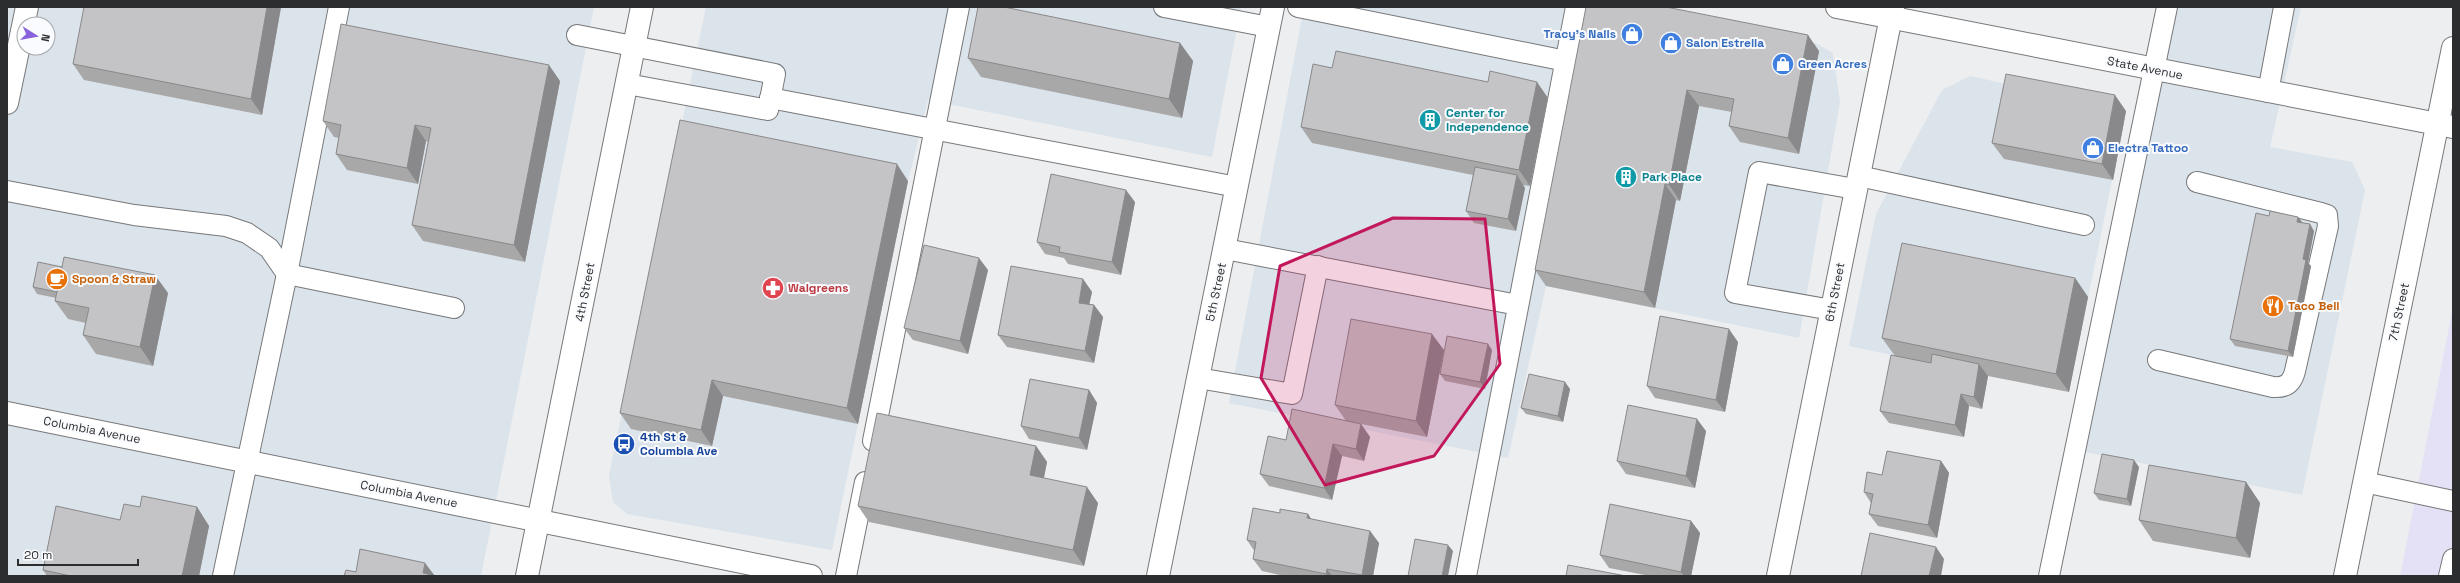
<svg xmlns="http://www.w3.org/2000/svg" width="2460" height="583" font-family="'Space Grotesk',sans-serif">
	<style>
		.built { fill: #dbe3eb; fill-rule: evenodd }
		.education { fill: #e4e1f7 }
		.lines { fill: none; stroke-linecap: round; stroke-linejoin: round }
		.lane-casing { stroke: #77787a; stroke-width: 22 }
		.street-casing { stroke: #77787a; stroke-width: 24 }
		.secondary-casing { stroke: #77787a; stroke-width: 24 }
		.primary-casing { stroke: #77787a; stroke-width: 24 }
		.lane { stroke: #fff; stroke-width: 20 }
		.street { stroke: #fff; stroke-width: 22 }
		.secondary { stroke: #fff; stroke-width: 22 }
		.primary { stroke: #fff; stroke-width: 22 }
		.wall { fill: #a9a8a9 }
		.shaded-wall { fill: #89888a }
		.building { fill: #c4c3c5; stroke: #89888a }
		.marked { fill: #c2185b; fill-opacity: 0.2; stroke: #c2185b; stroke-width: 3; stroke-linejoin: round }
		.labels { text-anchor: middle; stroke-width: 4; stroke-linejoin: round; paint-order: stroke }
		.shop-label { font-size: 12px; font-weight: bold; fill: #366cbe; stroke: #f9fbfe; text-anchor: start }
		.street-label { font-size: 12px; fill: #2c2d2e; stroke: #f9fbfe }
		.culture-label { font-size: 12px; font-weight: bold; fill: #0d838f; stroke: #f9fbfe; text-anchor: start }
		.food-label { font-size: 12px; font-weight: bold; fill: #c56008; stroke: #f9fbfe; text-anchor: start }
		.health-label { font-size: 12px; font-weight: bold; fill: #be3a42; stroke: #f9fbfe; text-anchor: start }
		.transit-label { font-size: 12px; font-weight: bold; fill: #164399; stroke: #f9fbfe; text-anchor: start }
	</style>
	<rect width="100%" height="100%" fill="#eceef0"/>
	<g class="built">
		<path d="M7 7H594L481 576H7ZM24 24H48V48H24Z"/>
		<polygon points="706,7 1241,7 1212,157 928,100 908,181 832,550 627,514 613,502 609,475"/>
		<polygon points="1304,7 1635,7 1815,43 1833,53 1840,102 1799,338 1546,286 1508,458 1229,403"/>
		<polygon points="2172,7 2301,7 2270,147 2352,162 2365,190 2302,495 2080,451"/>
		<polygon points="1970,76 2126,111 2069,392 1849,346 1876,214 1942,90"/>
	</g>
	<polygon class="education" points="2453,307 2453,576 2400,576"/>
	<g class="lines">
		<g class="lane-casing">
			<g id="lane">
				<polyline points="1164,7 1269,27"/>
				<polyline points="1298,7 1566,61"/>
				<polyline points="577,35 775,74 768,110 627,84"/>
				<polyline points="2268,92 2284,7"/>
				<polyline points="770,98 1237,187"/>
				<polyline points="1859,176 2084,225"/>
				<polyline points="7,191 134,215 226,226 247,233 269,248 287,274 454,308"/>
				<polyline points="1225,249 1518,305"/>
				<polyline points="1832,310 1735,293 1759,172 1855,189"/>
				<path d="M2158 360 2273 387C2286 388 2292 383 2295 371L2328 226 2327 215 2321 213 2197 182"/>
				<polyline points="1198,378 1292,394 1318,266"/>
				<polyline points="873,441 959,7"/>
				<polyline points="2364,482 2453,501"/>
				<polyline points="223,576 287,274 339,7"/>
				<polyline points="846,576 865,482"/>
				<polyline points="1466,576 1576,7"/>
				<polyline points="2049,576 2167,7"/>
				<polyline points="2449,576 2453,559"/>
			</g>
		</g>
		<g class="street-casing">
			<g id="street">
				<polyline points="7,413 811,576"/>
				<polyline points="1158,576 1273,7"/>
				<polyline points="1778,576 1893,7"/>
				<polyline points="2345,576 2453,48"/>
			</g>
		</g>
		<g class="secondary-casing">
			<g id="secondary">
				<polyline points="7,103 27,7"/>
				<polyline points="527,576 642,7"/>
			</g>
		</g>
		<g class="primary-casing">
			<polyline id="primary" points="1837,7 2453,127"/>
		</g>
		<use href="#lane" class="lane"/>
		<use href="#street" class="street"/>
		<use href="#secondary" class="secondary"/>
		<use href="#primary" class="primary"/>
	</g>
	<g class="wall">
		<polygon points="281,7 262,115 84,80 73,64"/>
		<polygon points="1586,7 1819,51 1799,154 1740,142 1729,126 1732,112 1699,106 1680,201 1676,200 1655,308 1546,286 1535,270"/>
		<polygon points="1180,43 1193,61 1182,118 981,77 968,58"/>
		<polygon points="1332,68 1548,98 1530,186 1523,185 1525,188 1516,231 1474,223 1466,211 1473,175 1312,143 1301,127"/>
		<polygon points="560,81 525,262 423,241 412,225 428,142 426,141 418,184 347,170 336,154 339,138 334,137 323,121"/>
		<polygon points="2126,111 2113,180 2004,159 1992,143"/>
		<polygon points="908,181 858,424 723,396 712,446 631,429 620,413"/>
		<polygon points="1135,202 1121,275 1068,264 1064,258 1045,254 1037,242"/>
		<polygon points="2303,223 2314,231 2308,263 2311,266 2293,357 2235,346 2230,339"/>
		<polygon points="988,270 968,354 913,340 904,328"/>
		<polygon points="2075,278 2088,297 2069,392 1988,376 1982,409 1969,406 1964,437 1889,423 1880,411 1895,356 1882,338"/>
		<polygon points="1083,279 1092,292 1089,304 1094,305 1103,317 1094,363 1007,347 998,335"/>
		<polygon points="33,287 168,293 153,366 96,354 83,335 86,323 68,319 55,301 56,298 37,294"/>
		<polygon points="1738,342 1725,412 1655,398 1647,386"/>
		<polygon points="1444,350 1427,437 1346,421 1335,405"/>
		<polygon points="1492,350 1485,389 1445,381 1440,374"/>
		<polygon points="1570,389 1563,422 1526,414 1521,408"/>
		<polygon points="1089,390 1097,403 1087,450 1029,439 1021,426"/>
		<polygon points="1361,424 1370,437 1364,461 1342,456 1332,500 1269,486 1260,474 1286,440"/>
		<polygon points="1706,431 1695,488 1626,474 1617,461"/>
		<polygon points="1036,446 1047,462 1044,478 1098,503 1084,566 869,522 858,506"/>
		<polygon points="1941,461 1949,473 1937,538 1878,526 1869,514 1871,503 1864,492 1882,475"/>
		<polygon points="2139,467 2131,506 2099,500 2094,493"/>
		<polygon points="2246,482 2260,503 2250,558 2153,541 2139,520"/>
		<polygon points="140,507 197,507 209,526 199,576 47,576 43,570"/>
		<polygon points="1280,513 1308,514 1311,519 1370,531 1379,543 1373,576 1284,576 1262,571 1253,559 1255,552 1247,540"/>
		<polygon points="1691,521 1700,533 1691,576 1650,576 1609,568 1600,555"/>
	</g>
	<g class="shaded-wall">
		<polygon points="267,7 281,7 262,115 251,99"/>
		<polygon points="1808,35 1819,51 1799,154 1788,138"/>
		<polygon points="1180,43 1193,61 1182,118 1169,99"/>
		<polygon points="549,65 560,81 525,262 514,245"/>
		<polygon points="1537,82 1548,98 1530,186 1519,170"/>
		<polygon points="1687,90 1699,106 1680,201 1669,185"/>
		<polygon points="2115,95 2126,111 2113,180 2102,164"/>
		<polygon points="415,125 426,141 418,184 407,168"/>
		<polygon points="897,164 908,181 858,424 847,408"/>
		<polygon points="1517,175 1525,188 1516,231 1508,219"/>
		<polygon points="1665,184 1676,200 1655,308 1644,292"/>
		<polygon points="1126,190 1135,202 1121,275 1112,262"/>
		<polygon points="2298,217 2303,223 2297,222"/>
		<polygon points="2310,224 2314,231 2308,263 2311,266 2293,357 2288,351 2303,259"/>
		<polygon points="979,258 988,270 968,354 960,341"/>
		<polygon points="155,275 168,293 153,366 140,347"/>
		<polygon points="2075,278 2088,297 2069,392 2056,374"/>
		<polygon points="1083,279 1092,292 1087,315 1079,303"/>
		<polygon points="1094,305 1103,317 1094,363 1085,351"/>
		<polygon points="1729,329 1738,342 1725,412 1716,400"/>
		<polygon points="1432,334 1444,350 1427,437 1416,421"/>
		<polygon points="1488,344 1492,350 1485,389 1480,382"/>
		<polygon points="1979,364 1988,376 1982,409 1974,397"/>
		<polygon points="712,380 723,396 712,446 701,430"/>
		<polygon points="1565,382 1570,389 1563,422 1558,416"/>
		<polygon points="1089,390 1097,403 1087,450 1079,438"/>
		<polygon points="1961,394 1969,406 1964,437 1955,425"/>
		<polygon points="1697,419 1706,431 1695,488 1686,476"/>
		<polygon points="1361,424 1370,437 1364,461 1356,449"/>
		<polygon points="1333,444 1342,456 1332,500 1324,488"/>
		<polygon points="1036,446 1047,462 1041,491 1030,475"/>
		<polygon points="2134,460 2139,467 2131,506 2127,499"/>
		<polygon points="1941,461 1949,473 1937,538 1928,525"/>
		<polygon points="2246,482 2260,503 2250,558 2236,538"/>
		<polygon points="1087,487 1098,503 1084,566 1073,550"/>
		<polygon points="197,507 209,526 199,576 182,576"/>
		<polygon points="1308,514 1316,527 1307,518"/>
		<polygon points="1691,521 1700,533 1691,576 1684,576 1681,572"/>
		<polygon points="1370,531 1379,543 1373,576 1362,576 1362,575"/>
		<polygon points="1448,545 1453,551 1448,576 1442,576"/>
		<polygon points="1936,547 1944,559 1941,576 1929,576"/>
		<polygon points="425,563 435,576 423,573"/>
		<polygon points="1327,569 1332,576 1328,576 1326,574"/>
	</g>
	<g class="building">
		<polygon points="84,7 267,7 251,99 73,64"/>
		<polygon points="978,7 1004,7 1180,43 1169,99 968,58"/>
		<polygon points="1586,7 1666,7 1808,35 1788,138 1729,126 1734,99 1687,90 1669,185 1665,184 1644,292 1535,270"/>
		<polygon points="341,24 549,65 514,245 412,225 431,128 415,125 407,168 336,154 341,125 323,121"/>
		<polygon points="1336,51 1488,82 1490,71 1537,82 1519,170 1301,127 1313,64 1332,68"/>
		<polygon points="2006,74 2115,95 2102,164 1992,143"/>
		<polygon points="680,120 897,164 847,408 712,380 701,430 620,413"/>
		<polygon points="1475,167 1517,175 1508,219 1466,211"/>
		<polygon points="1051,174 1126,190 1112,262 1059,252 1060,247 1037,242"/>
		<polygon points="2270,211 2298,217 2297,222 2310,224 2303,259 2306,260 2288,351 2230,339 2256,213 2269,216"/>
		<polygon points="1902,243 2075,278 2056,374 1882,338"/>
		<polygon points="924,245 979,258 960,341 904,328"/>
		<polygon points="64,257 155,275 140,347 83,335 89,308 55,301"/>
		<polygon points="38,262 62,267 57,292 33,287"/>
		<polygon points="1011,266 1083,279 1079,303 1094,305 1085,351 998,335"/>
		<polygon points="1660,316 1729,329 1716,400 1647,386"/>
		<polygon points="1351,319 1432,334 1416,421 1335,405"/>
		<polygon points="1447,336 1488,344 1480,382 1440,374"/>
		<polygon points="1932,354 1979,364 1974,397 1961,394 1955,425 1880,411 1891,355 1931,363"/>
		<polygon points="1529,374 1565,382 1558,416 1521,408"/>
		<polygon points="1030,379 1089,390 1079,438 1021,426"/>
		<polygon points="1628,405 1697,419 1686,476 1617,461"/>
		<polygon points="1292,409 1361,424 1356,449 1333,444 1324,488 1260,474 1268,436 1286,440"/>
		<polygon points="877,413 1036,446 1030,475 1087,487 1073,550 858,506"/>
		<polygon points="1887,451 1941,461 1928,525 1869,514 1873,494 1864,492 1867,472 1882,475"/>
		<polygon points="2102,454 2134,460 2127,499 2094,493"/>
		<polygon points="2149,465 2246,482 2236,538 2139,520"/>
		<polygon points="142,496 197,507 182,576 71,576 43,570 56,506 120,520 124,504 140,507"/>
		<polygon points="1610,504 1691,521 1681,572 1600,555"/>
		<polygon points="1253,508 1280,513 1280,509 1308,514 1307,518 1370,531 1362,575 1327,569 1326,574 1253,559 1256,542 1247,540"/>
		<polygon points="1870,533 1936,547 1929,576 1861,576"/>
		<polygon points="1415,539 1448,545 1442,576 1408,576"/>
		<polygon points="360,549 425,563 423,573 436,576 344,576 346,570 356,572"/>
		<polygon points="1568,565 1626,576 1566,576"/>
	</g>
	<path class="marked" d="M1393 218 1485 219 1500 364 1434 456 1325 485 1261 378 1280 266Z"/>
	<defs>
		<g id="shop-disc" transform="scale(1.15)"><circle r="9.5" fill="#3f7fe0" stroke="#f9fbfe"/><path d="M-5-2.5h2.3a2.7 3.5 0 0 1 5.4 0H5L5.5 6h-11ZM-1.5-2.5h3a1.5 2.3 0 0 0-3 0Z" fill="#fff"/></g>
		<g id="building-disc" transform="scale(1.15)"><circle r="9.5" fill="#0f9aa8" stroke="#f9fbfe"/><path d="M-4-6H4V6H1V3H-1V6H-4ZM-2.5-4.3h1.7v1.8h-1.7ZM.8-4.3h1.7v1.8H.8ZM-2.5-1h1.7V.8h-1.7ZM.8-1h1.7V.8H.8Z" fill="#fff"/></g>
		<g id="cafe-disc" transform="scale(1.15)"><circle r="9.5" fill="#e8710a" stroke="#f9fbfe"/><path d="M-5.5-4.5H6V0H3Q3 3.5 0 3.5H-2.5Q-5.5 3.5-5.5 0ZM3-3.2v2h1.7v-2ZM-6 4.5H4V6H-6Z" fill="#fff"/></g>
		<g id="pharmacy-disc" transform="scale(1.15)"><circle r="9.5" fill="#e0444e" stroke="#f9fbfe"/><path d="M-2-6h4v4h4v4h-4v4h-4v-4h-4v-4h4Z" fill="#fff"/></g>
		<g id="restaurant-disc" transform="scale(1.15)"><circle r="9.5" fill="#e8710a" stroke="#f9fbfe"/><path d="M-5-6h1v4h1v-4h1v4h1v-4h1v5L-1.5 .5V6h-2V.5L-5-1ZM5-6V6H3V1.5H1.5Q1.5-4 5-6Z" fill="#fff"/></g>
		<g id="bus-disc" transform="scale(1.15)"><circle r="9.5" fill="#1a4fb4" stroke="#f9fbfe"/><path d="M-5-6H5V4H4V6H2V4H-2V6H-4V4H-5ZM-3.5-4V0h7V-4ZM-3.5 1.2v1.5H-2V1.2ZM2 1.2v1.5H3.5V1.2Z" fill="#fff"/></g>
	</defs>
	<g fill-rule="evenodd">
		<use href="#shop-disc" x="1632" y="34"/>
		<use href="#shop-disc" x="1671" y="43"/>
		<use href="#shop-disc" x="1783" y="64"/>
		<use href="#building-disc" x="1430" y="120"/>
		<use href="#shop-disc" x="2093" y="148"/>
		<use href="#building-disc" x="1626" y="177"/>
		<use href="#cafe-disc" x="57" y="279"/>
		<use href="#pharmacy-disc" x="773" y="288"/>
		<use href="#restaurant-disc" x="2273" y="306"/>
		<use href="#bus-disc" x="624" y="444"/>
	</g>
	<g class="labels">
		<g class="shop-label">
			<text x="1616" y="38" text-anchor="end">Tracy's Nails</text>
			<text x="1686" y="47">Salon Estrella</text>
			<text x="1798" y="68">Green Acres</text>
			<text x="2108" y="152">Electra Tattoo</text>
		</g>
		<g class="street-label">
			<text transform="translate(2145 68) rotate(11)" y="4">State Avenue</text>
			<text transform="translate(585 292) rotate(-79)" y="4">4th Street</text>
			<text transform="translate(1216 292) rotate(-78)" y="4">5th Street</text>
			<text transform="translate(1835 292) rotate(-79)" y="4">6th Street</text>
			<text transform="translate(2399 312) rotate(-78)" y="4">7th Street</text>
			<text transform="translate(92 430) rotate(11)" y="4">Columbia Avenue</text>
			<text transform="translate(409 494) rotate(11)" y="4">Columbia Avenue</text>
		</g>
		<g class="culture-label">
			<text x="1446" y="117">Center for<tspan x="1446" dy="14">Independence</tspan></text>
			<text x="1642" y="181">Park Place</text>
		</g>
		<g class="food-label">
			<text x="72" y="283">Spoon &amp; Straw</text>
			<text x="2288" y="310">Taco Bell</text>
		</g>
		<g class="health-label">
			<text x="788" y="292">Walgreens</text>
		</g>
		<g class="transit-label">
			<text x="640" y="441">4th St &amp;<tspan x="640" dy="14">Columbia Ave</tspan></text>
		</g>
	</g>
	<rect width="2460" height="583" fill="none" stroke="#2c2d2e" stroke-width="16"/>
	<g transform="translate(36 36) rotate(101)"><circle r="19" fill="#f9fbfe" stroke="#a7a9ab"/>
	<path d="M0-3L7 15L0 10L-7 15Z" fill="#8862dd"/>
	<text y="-6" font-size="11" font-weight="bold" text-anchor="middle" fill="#2c2d2e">N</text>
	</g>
	<path d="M18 559v6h120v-6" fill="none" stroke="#2c2d2e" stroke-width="2"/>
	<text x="24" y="559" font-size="12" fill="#2c2d2e" stroke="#f9fbfe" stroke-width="3" paint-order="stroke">20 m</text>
</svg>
